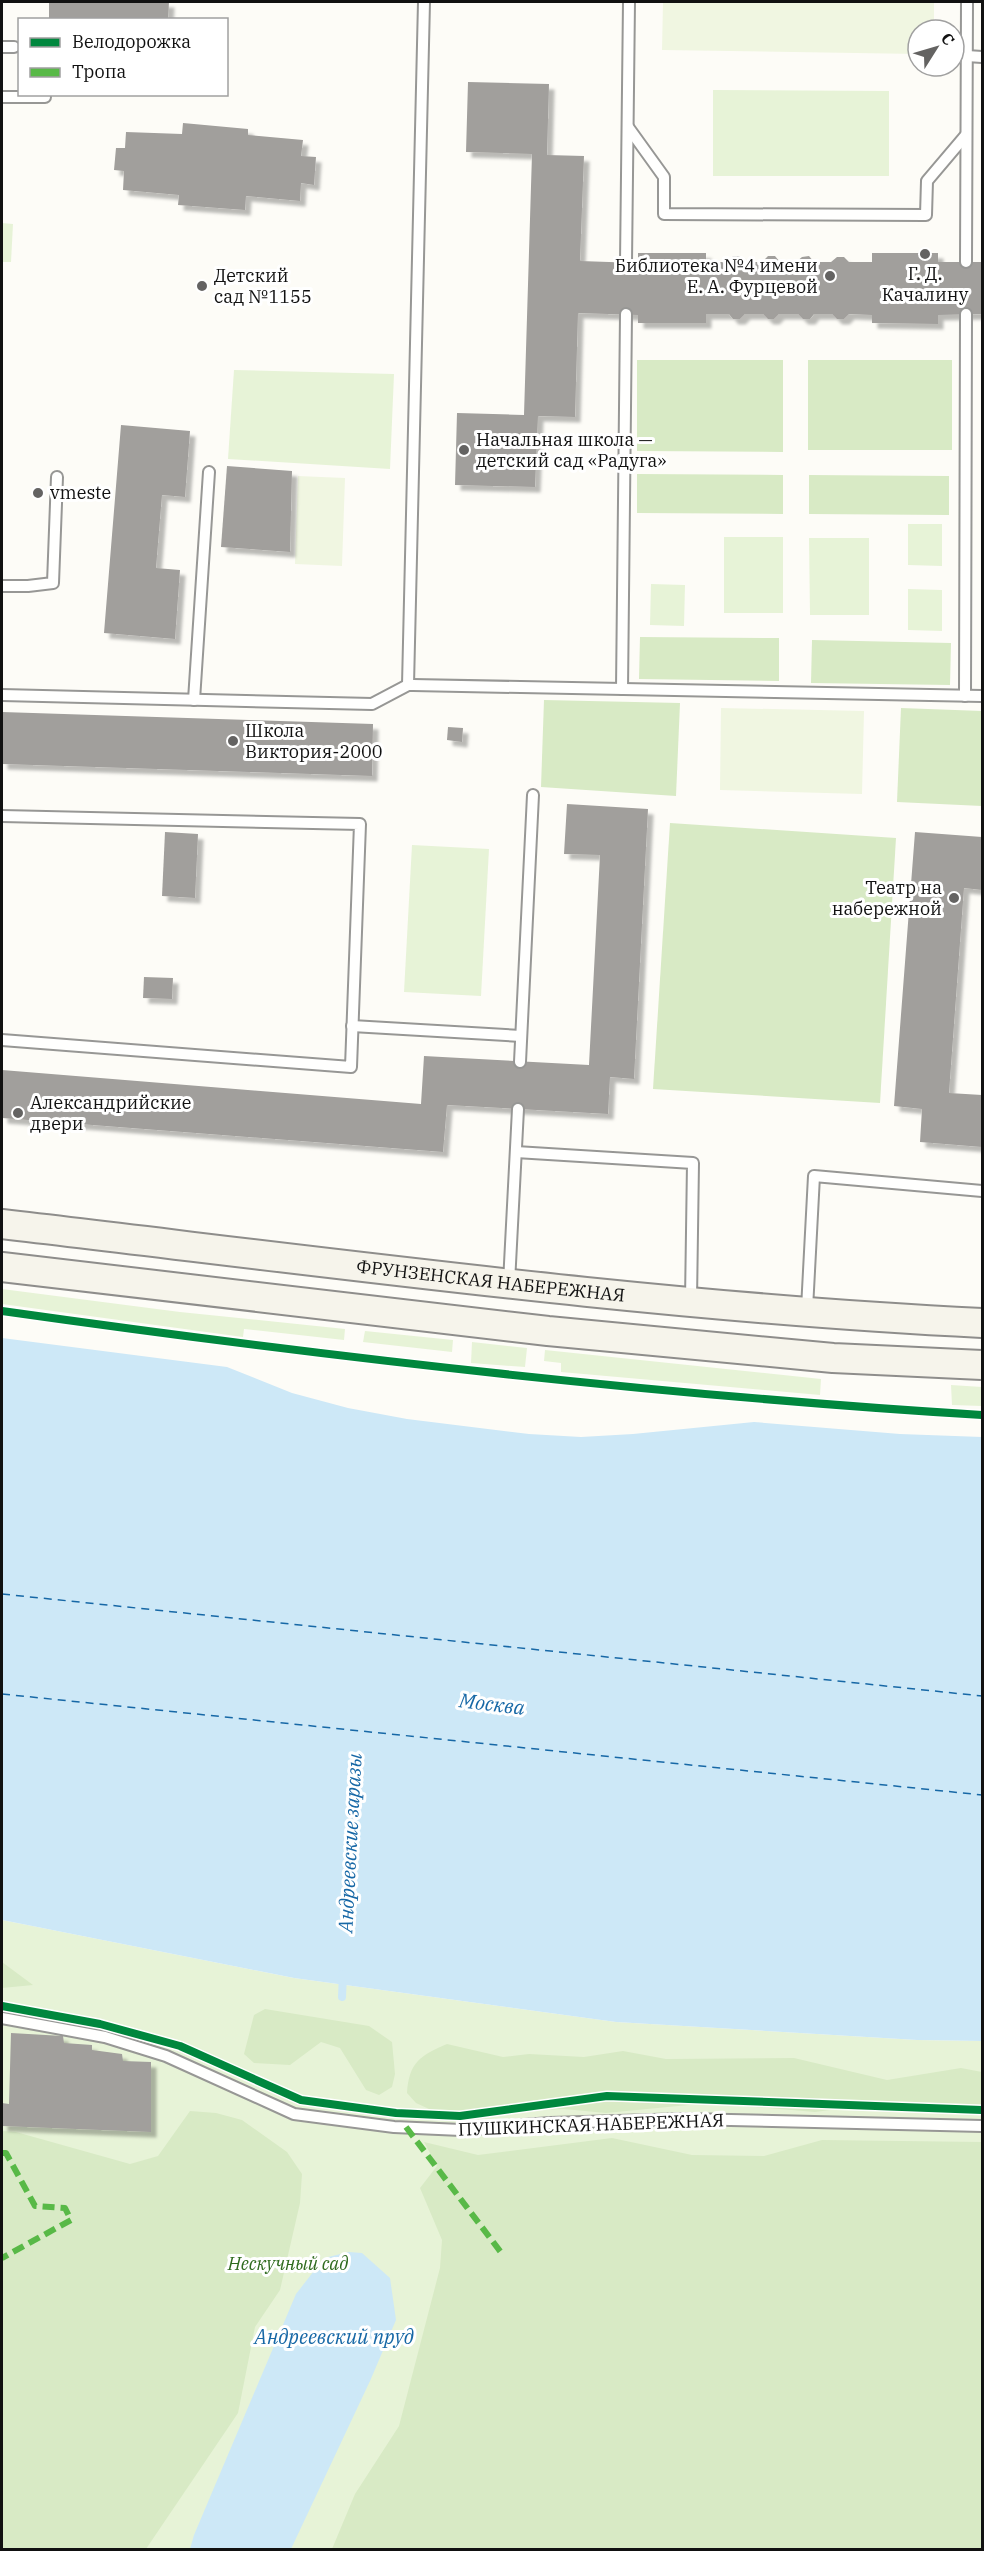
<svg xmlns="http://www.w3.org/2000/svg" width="984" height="2551" font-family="'IBM Plex Serif',serif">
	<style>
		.green { fill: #e7f3d7 }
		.forest { fill: #d8eac5 }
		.pitch { fill: #f0f6e1 }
		.water { fill: #cde8f7 }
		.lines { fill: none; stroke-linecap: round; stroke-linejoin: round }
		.stream { stroke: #cde8f7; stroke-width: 8 }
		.ferry { stroke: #1768a6; stroke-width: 1.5; stroke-dasharray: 8 6; stroke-linecap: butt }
		.building { fill: #a19f9c; filter: url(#shadow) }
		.service-casing { stroke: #979795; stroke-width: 14 }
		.secondary-casing { stroke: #8e8d8b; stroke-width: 32 }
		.service { stroke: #fffffe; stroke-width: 10 }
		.secondary { stroke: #f6f4eb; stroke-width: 28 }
		.quiet { stroke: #58b947; stroke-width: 6; stroke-dasharray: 12 6; stroke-linecap: butt }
		.cycleway-casing { stroke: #fff; stroke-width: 11 }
		.cycleway { stroke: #00873e; stroke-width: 8 }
		.poi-dot { fill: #646362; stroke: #fff; stroke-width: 2 }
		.labels { text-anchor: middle; stroke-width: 6; stroke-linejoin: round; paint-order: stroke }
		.poi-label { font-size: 18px; fill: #111; stroke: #fff; text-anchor: start }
		.street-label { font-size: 18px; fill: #111; stroke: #fff }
		.park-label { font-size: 18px; font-style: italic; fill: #2f6b1f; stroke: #fff }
		.water-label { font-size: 20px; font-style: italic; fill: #1768a6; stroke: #fff }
	</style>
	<defs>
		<filter id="shadow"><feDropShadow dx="5.5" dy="5.5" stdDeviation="1.5" flood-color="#0004"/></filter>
	</defs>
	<rect width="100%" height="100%" fill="#fdfcf7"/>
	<g class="green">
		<polygon points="713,90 889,91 889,176 713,176"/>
		<polygon points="2,223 13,224 11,262 2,262"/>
		<polygon points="234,370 394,374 390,469 228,459"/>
		<polygon points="908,524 942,524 942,566 908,565"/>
		<rect x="724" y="537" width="59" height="76"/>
		<polygon points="809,538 869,538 869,615 810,615"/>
		<polygon points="651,584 685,585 684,626 650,625"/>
		<polygon points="908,589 942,590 942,631 908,630"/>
		<polygon points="412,845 489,849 481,996 404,992"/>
		<polygon points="2,1289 180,1312 345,1329 344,1340 244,1329 243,1337 2,1304"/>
		<polygon points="365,1331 453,1340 452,1352 363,1342"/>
		<polygon points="472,1342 527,1348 525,1367 471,1363"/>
		<polygon points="545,1350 821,1379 820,1395 561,1372 561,1363 544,1361"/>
		<polygon points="951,1385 982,1387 982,1406 952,1405"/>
		<polygon points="2,1920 294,1978 616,2022 917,2040 982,2041 982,2549 2,2549"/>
	</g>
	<g class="forest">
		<polygon points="637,360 783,360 783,452 637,451"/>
		<rect x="808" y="360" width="144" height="90"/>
		<polygon points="637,474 783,475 783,514 637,513"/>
		<polygon points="809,475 949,476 949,515 809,514"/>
		<polygon points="640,637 779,638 779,681 639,679"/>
		<polygon points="812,640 951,643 950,685 811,683"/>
		<polygon points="544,700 680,703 676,796 541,787"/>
		<polygon points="901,708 982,711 982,806 897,802"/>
		<polygon points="670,823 896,838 880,1103 653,1089"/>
		<polygon points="2,1962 33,1985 2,1988"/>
		<polygon points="265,2009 369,2026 392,2042 395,2074 392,2087 379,2095 366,2090 340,2048 321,2042 290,2065 254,2063 244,2054 254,2015"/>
		<path d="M447 2044 503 2057 529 2054 584 2057 623 2051 666 2059 794 2058 887 2080 961 2068 982 2072V2113L971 2114 923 2104H875L815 2112 709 2103 606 2113 564 2109 440 2114 416 2103 407 2093C409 2062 421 2055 447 2044Z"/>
		<polygon points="190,2111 216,2113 242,2120 287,2152 302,2174 300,2203 280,2290 255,2327 238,2413 146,2549 2,2549 2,2131 16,2132 130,2164 158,2156"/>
		<polygon points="612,2138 692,2155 764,2156 822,2140 982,2142 982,2549 332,2549 355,2494 399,2426 440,2268 442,2240 420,2188 437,2166 424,2142 478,2155"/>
	</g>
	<g class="pitch">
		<polygon points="663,2 934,2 934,30 918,30 918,54 662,50"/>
		<polygon points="298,476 345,478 342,566 295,564"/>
		<polygon points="721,708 864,711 862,794 720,790"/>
	</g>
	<g class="water">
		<polygon points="2,1338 227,1367 292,1393 348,1408 407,1419 529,1434 581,1437 633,1434 754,1422 900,1434 982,1437 982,2041 917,2040 616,2022 294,1978 2,1920"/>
		<polygon points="349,2252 362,2253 390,2278 396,2320 370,2381 291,2549 190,2549 194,2535 296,2294 324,2258"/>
	</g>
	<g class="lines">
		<polyline class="stream" points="342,1997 343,1974"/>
		<g class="ferry">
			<polyline points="2,1594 982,1696"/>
			<polyline points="2,1694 982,1795"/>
		</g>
	</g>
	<g class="building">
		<polygon points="49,2 169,2 168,20 49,20"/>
		<polygon points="468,82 549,84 547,155 584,156 580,261 638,263 638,253 706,253 706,262 727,262 733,256 740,256 746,262 762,262 768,256 775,256 780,262 796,262 802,257 809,256 814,262 831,262 837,257 844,257 849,262 872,262 872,253 938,253 938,262 982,262 982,314 938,315 938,324 872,323 872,315 849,314 844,319 837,319 832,314 814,314 810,319 803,319 798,314 779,314 774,319 768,319 763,314 745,314 740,319 733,319 729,314 706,314 706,323 638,323 638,315 578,313 575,417 538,416 535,487 455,485 457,413 524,415 532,154 466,152"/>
		<polygon points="183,123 248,129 248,135 303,140 301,156 316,157 314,185 301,183 300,201 246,196 245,210 178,205 179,195 123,190 124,171 114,170 116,148 125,148 126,132 182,134"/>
		<polygon points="121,425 190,431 185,497 162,495 156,568 180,570 175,639 104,633"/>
		<polygon points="227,466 292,471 290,552 221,547"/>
		<polygon points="2,712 373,724 372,776 2,764"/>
		<polygon points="448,727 463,728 462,742 447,740"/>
		<polygon points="567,804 648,809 634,1079 610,1077 608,1114 447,1105 443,1152 2,1118 2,1070 421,1104 424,1056 589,1065 600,855 564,854"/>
		<polygon points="165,832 198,834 195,898 162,896"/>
		<polygon points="915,832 982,837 982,890 964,888 949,1093 982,1095 982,1147 920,1142 922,1109 894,1106"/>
		<polygon points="144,977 173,978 172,999 143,998"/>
		<polygon points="11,2033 63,2036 64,2043 92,2045 92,2050 122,2054 123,2061 151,2062 151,2132 2,2126 2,2103 9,2104"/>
	</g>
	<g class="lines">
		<g class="service-casing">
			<g id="service">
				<polyline points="2,47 14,47"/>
				<polyline points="967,56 982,57"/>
				<polyline points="2,97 45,97"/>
				<polyline points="628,127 664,177 664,214 926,215 927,181 966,135"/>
				<polyline points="626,262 629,2"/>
				<polyline points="966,262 967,2"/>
				<polyline points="2,586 28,586 53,583 57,477"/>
				<polyline points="408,685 424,2"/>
				<polyline points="622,689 626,314"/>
				<polyline points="2,695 372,704 408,685 413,685 982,696"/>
				<polyline points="965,696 966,314"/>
				<polyline points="194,700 209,472"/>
				<polyline points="2,816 360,824 351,1067 2,1040"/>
				<polyline points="352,1026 521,1036"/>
				<polyline points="520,1062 533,795"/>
				<polyline points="516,1152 693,1163 691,1300"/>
				<polyline points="509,1283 518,1109"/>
				<polyline points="807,1309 814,1176 982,1191"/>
				<polyline points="2,2018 105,2037 166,2056 294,2114 394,2127 461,2130 550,2123 686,2119 982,2126"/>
			</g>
		</g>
		<g class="secondary-casing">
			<g id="secondary">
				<path id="s1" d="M2 1224C328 1262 654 1307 982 1323"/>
				<polyline points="2,1267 548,1331 833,1358 982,1365"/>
			</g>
		</g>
		<use href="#service" class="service"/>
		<use href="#secondary" class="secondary"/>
		<g class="quiet">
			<polyline points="406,2127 503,2255"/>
			<polyline points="2,2153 6,2153 35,2206 65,2208 71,2220 2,2258"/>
		</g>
		<g class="cycleway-casing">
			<g id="cycleway">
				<path d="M2 1311C327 1357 654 1395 982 1415"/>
				<polyline points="2,2006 100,2024 180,2046 301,2100 396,2113 460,2116 607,2096 982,2110"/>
			</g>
		</g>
		<use href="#cycleway" class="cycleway"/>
	</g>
	<g class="poi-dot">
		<circle cx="925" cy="254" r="6"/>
		<circle cx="830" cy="276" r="6"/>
		<circle cx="202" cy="286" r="6"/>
		<circle cx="464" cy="450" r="6"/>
		<circle cx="38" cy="493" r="6"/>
		<circle cx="233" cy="741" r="6"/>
		<circle cx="954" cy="898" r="6"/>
		<circle cx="18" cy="1113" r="6"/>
	</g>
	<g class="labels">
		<g class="poi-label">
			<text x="818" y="272" text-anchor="end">Библиотека №4 имени<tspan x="818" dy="21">Е. А. Фурцевой</tspan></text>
			<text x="925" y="280" text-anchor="middle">Г. Д.<tspan x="925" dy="21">Качалину</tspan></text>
			<text x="214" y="282">Детский<tspan x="214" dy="21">сад №1155</tspan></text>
			<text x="476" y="446">Начальная школа —<tspan x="476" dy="21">детский сад «Радуга»</tspan></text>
			<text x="50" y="499">vmeste</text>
			<text x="245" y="737">Школа<tspan x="245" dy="21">Виктория-2000</tspan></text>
			<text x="942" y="894" text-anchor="end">Театр на<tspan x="942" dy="21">набережной</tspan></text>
			<text x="30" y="1109">Александрийские<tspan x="30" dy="21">двери</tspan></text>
		</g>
		<g class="street-label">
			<text dy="6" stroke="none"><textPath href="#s1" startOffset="492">ФРУНЗЕНСКАЯ НАБЕРЕЖНАЯ</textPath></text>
			<text transform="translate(591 2125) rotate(-2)" y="6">ПУШКИНСКАЯ НАБЕРЕЖНАЯ</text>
		</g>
		<g class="park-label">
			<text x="288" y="2270">Нескучный сад</text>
		</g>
		<g class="water-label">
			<text transform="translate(492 1704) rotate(7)" y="7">Москва</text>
			<text transform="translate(350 1843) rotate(-87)" y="7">Андреевские заразы</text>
			<text x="334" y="2344">Андреевский пруд</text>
		</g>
	</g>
	<rect width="984" height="2551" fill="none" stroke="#111111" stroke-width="6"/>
	<rect x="18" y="18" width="210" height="78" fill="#ffffff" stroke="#a0a0a0" stroke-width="1.5"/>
	<rect x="30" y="38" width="30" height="9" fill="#00873e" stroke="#a0a0a0" stroke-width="1.5"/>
	<text x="72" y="48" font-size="18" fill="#111111">Велодорожка</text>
	<rect x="30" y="68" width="30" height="9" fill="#58b947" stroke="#a0a0a0" stroke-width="1.5"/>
	<text x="72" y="78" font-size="18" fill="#111111">Тропа</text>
	<g transform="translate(936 48) rotate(53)"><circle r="28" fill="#ffffff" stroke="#a0a0a0" stroke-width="1.5"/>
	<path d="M0-4.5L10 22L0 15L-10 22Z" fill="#646362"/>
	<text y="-9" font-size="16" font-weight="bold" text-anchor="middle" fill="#111111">С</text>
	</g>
</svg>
